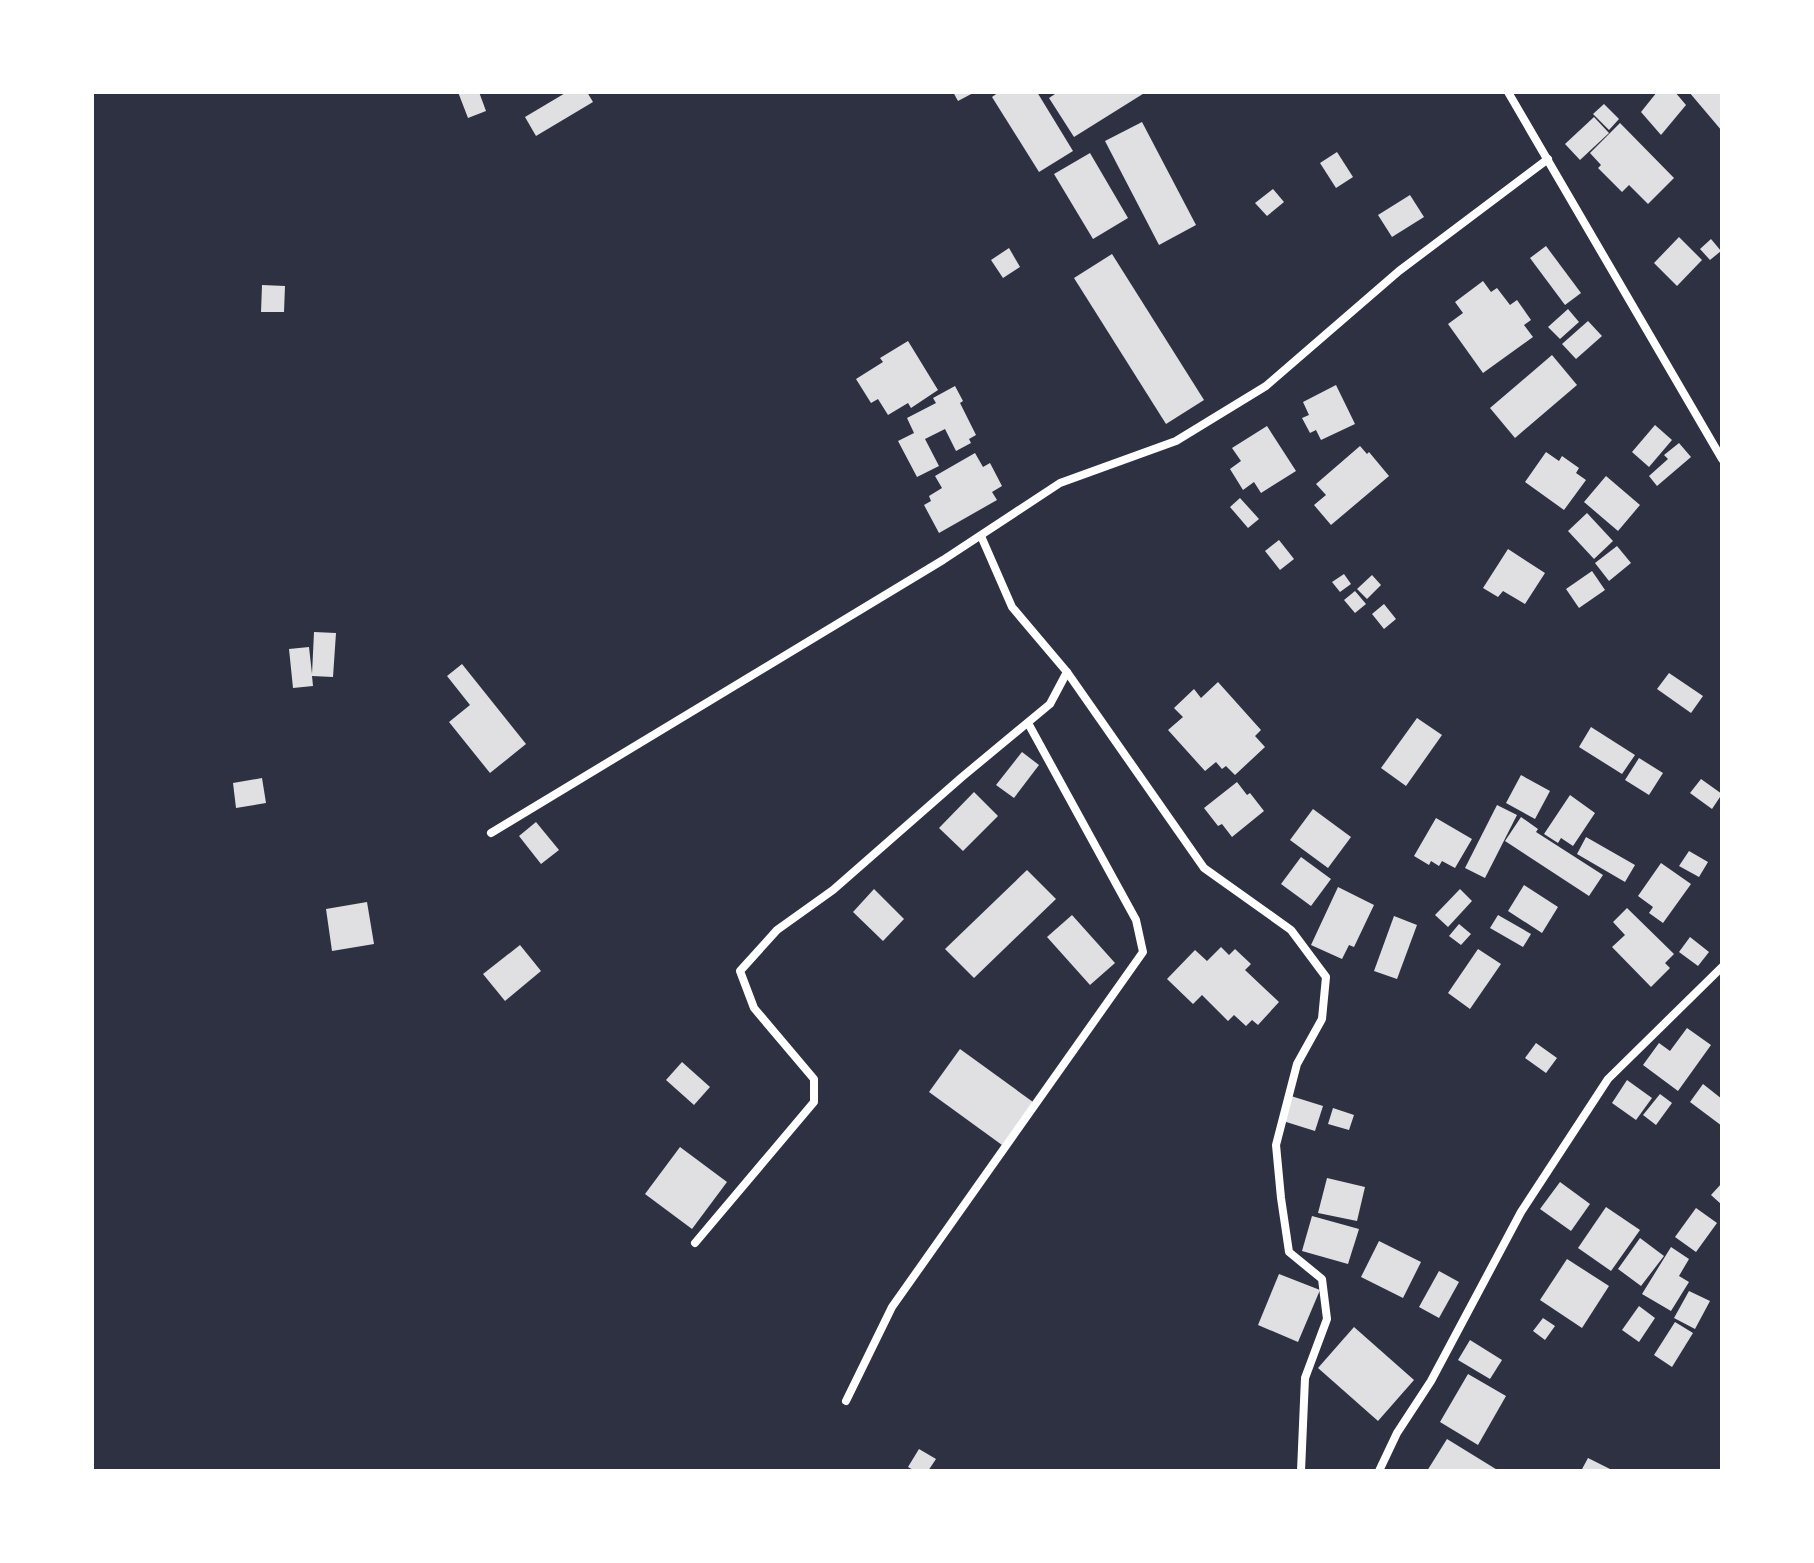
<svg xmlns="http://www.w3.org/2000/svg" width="1814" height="1563" font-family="Overpass,sans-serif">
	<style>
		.building { fill: #e0e0e3 }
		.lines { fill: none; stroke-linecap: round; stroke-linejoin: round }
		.minor { stroke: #fff; stroke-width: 8 }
	</style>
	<rect width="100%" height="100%" fill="#2d3142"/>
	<g class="building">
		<polygon points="458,92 479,92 486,111 468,118"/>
		<polygon points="567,92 587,92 593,102 536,136 525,117"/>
		<polygon points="953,92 975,92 958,101"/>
		<polygon points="999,92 1037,92 1073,151 1039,172 992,97"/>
		<polygon points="1058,92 1146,92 1074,137 1049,98"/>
		<polygon points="1657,92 1675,92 1686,105 1661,135 1641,112"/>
		<polygon points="1689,92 1722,92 1722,131"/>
		<polygon points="1604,104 1619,119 1609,130 1593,114"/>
		<polygon points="1594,117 1609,133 1580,160 1565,144"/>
		<polygon points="1142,122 1196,225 1159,245 1105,141"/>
		<polygon points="1620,123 1674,178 1648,204 1629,185 1622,192 1598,168 1601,165 1590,153"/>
		<polygon points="1337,152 1353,177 1336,188 1320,163"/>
		<polygon points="1090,153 1128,218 1093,239 1054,174"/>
		<polygon points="1273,189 1284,202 1267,216 1255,203"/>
		<polygon points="1410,195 1424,217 1392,237 1378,215"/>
		<polygon points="1679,237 1702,260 1677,286 1654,263"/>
		<polygon points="1711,239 1721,251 1710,260 1700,249"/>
		<polygon points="1546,246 1581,293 1565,305 1530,258"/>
		<polygon points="1009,248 1020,267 1003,278 991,260"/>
		<polygon points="1112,254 1204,400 1166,424 1074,278"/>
		<polygon points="1483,281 1491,292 1497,288 1510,305 1517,300 1531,320 1524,325 1533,337 1483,373 1448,324 1463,313 1455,302"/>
		<polygon points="262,285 285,286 284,312 261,312"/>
		<polygon points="1568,309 1579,322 1560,339 1548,327"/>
		<polygon points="1588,321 1602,336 1576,359 1562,344"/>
		<polygon points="908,341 938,390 911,408 908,403 888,415 878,399 871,403 856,379 883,362 880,358"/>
		<polygon points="1552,355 1577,385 1515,438 1490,408"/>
		<polygon points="1336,385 1355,424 1321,440 1316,430 1310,433 1302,418 1309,415 1303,402"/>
		<polygon points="955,386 963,401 960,403 976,435 969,439 971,443 956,451 945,429 925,439 939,466 917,477 898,441 914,433 907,418 936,403 933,398"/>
		<polygon points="1655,425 1672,440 1649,467 1632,452"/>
		<polygon points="1267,426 1296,471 1261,493 1254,482 1243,490 1230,469 1241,461 1232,448"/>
		<polygon points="1679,443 1691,457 1657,486 1649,476 1668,459 1664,455"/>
		<polygon points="1360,446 1367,454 1369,452 1389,476 1331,525 1314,505 1326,495 1316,484"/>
		<polygon points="1546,452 1559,461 1562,456 1579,468 1576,473 1586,480 1564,510 1525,482"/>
		<polygon points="975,453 983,467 990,463 1002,486 992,492 997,500 939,533 924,505 931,501 929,496 942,488 935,476"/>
		<polygon points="1606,476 1640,505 1618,531 1584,502"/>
		<polygon points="1240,498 1259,519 1248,528 1230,507"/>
		<polygon points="1587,513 1613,541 1594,559 1568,531"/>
		<polygon points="1279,540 1294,559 1280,570 1265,551"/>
		<polygon points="1617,546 1631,563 1609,581 1595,563"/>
		<polygon points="1508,549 1545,573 1525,604 1503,591 1498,597 1483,588"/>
		<polygon points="1592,571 1605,590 1579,608 1566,589"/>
		<polygon points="1344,574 1351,584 1340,592 1332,582"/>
		<polygon points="1372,575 1381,585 1367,599 1357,589"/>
		<polygon points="1355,591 1366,604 1355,613 1344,600"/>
		<polygon points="1384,604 1396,619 1384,629 1372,614"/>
		<polygon points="314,632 336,633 333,677 312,676 313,686 293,688 289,649 309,647 312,674"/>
		<polygon points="462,664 526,744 490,773 449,722 470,705 447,676"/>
		<polygon points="1669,673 1703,696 1691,713 1657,689"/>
		<polygon points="1218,682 1261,730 1255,736 1265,747 1235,775 1226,766 1222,769 1216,762 1205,771 1168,730 1183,717 1174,708 1194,689 1201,698"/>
		<polygon points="1417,718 1442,735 1406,786 1381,768"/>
		<polygon points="1591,727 1635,755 1622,774 1579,747"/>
		<polygon points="1022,752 1039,765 1014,798 996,785"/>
		<polygon points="1639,758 1663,773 1649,795 1625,780"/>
		<polygon points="1521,775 1550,791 1535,819 1506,803"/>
		<polygon points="262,778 266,803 236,808 233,783"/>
		<polygon points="1701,779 1722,794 1712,809 1690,793"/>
		<polygon points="1237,782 1247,795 1250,793 1264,811 1232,837 1222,824 1218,826 1204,808"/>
		<polygon points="974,792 998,816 963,851 939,828"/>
		<polygon points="1570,795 1595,813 1573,846 1561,838 1558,843 1544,834"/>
		<polygon points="1497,805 1517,815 1485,878 1465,868"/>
		<polygon points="1313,809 1351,837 1328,868 1290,840"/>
		<polygon points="1521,817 1538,829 1536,832 1603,875 1589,896 1505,841"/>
		<polygon points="1436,818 1472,839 1455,868 1442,861 1439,866 1431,861 1429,865 1414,856"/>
		<polygon points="536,822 559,850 541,864 519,836"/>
		<polygon points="1586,837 1635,865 1625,882 1577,854"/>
		<polygon points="1689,851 1708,862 1699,877 1679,866"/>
		<polygon points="1301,857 1331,879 1311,906 1281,884"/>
		<polygon points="1661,863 1691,884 1663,923 1649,913 1653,907 1638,896"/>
		<polygon points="1027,870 1056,899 974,978 945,949"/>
		<polygon points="1524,885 1558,907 1542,933 1508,911"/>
		<polygon points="1338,887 1374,905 1354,947 1349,945 1342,959 1311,945"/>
		<polygon points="874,889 904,919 883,941 853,912"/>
		<polygon points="1460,889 1472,901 1448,927 1435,915"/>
		<polygon points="367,902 374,944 332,951 326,909"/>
		<polygon points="1627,908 1674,954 1665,963 1670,968 1651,987 1612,947 1625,935 1613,922"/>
		<polygon points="1072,915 1115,963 1090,985 1047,937"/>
		<polygon points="1498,915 1531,934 1523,947 1490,928"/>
		<polygon points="1394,916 1417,925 1397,979 1374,971"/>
		<polygon points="1459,924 1471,934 1461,945 1449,936"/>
		<polygon points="1690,937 1709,952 1698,966 1679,952"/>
		<polygon points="520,945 541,971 505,1001 483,974"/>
		<polygon points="1221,947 1229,955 1235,949 1251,964 1245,970 1279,1002 1258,1025 1252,1020 1246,1026 1234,1015 1228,1021 1202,995 1193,1004 1167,979 1195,950 1207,961"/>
		<polygon points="1478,949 1501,964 1470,1009 1448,993"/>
		<polygon points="1687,1028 1711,1045 1678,1091 1643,1065 1659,1043 1670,1051"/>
		<polygon points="1536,1043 1557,1058 1546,1073 1525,1058"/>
		<polygon points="960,1049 1033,1102 1002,1145 929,1092"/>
		<polygon points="682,1062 710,1087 694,1105 666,1080"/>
		<polygon points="1627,1080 1652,1098 1636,1120 1612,1103"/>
		<polygon points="1703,1084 1722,1099 1722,1126 1690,1102"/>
		<polygon points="1660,1094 1672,1103 1656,1125 1643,1115"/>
		<polygon points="1291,1096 1323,1106 1315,1131 1283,1121"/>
		<polygon points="1333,1108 1354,1115 1349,1130 1328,1124"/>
		<polygon points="680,1147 727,1182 692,1229 645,1194"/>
		<polygon points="1327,1178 1365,1187 1357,1221 1318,1213"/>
		<polygon points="1560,1182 1590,1204 1571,1231 1540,1209"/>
		<polygon points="1722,1183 1722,1205 1711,1195"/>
		<polygon points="1606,1207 1640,1230 1611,1271 1578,1248"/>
		<polygon points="1696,1208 1717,1223 1696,1252 1675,1237"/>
		<polygon points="1312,1216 1359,1229 1348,1264 1302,1251"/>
		<polygon points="1640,1238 1664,1256 1641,1286 1618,1269"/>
		<polygon points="1379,1241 1421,1262 1403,1298 1361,1277"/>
		<polygon points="1671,1247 1689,1259 1679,1276 1689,1282 1671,1311 1642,1294"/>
		<polygon points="1567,1259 1609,1286 1582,1328 1540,1300"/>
		<polygon points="1439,1271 1459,1282 1439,1318 1419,1307"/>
		<polygon points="1279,1274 1320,1290 1298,1342 1258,1325"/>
		<polygon points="1689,1291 1710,1301 1695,1329 1674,1318"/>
		<polygon points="1639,1306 1655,1318 1639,1342 1622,1330"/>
		<polygon points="1543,1318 1555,1326 1545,1340 1533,1331"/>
		<polygon points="1675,1322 1693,1333 1672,1367 1654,1355"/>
		<polygon points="1354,1327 1414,1380 1378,1421 1318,1368"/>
		<polygon points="1470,1340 1502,1360 1490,1379 1458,1360"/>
		<polygon points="1468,1374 1506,1396 1478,1445 1440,1422"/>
		<polygon points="1447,1439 1499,1471 1427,1471"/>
		<polygon points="919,1449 936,1459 928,1471 915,1471 908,1467"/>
		<polygon points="1588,1458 1614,1471 1581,1471"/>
	</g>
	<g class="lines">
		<g class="minor">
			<polyline points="1508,92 1722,459"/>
			<polyline points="1067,672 1204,868 1291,930 1326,977 1322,1019 1297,1064 1276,1145 1281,1198 1289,1252 1322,1279 1327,1319 1305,1378 1301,1471"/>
			<polyline points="491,833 943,560 1060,483 1176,441 1266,386 1399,271 1548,159"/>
			<polyline points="695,1243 814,1102 814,1079 754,1008 740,971 777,930 833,890 962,777 1050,704 1067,672 1012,607 981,536"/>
			<polyline points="846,1401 892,1307 1143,952 1136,920 1028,723"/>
			<polyline points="1379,1471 1397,1433 1431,1381 1521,1212 1608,1079 1722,967"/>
		</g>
	</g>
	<rect width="1814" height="1563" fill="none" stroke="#ffffff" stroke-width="188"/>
</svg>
